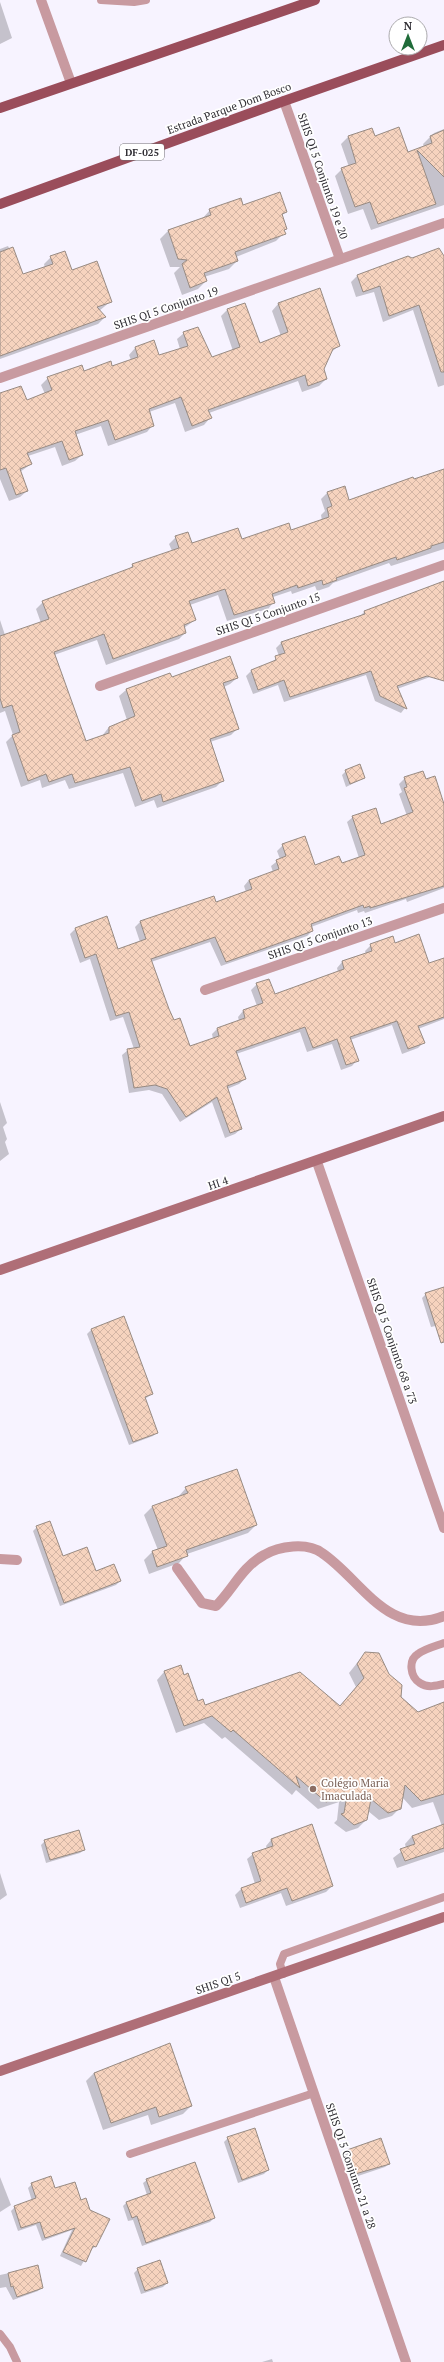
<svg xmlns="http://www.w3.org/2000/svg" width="444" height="2362" font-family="'PT Serif',serif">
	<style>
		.shadow { fill: #0003 }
		.building { fill: url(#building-cross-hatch); stroke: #988b83 }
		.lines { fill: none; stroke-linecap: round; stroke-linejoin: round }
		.lane { stroke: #c89aa0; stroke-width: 8 }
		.street { stroke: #c89aa0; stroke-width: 10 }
		.secondary { stroke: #af6e77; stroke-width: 10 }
		.primary { stroke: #9a4d5b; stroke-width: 10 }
		.education-dot { fill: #8d6e63; stroke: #fff; stroke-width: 1.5 }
		.labels { text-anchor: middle; stroke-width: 3.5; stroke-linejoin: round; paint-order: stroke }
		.shield { fill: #fff; stroke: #6e6d71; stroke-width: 1 }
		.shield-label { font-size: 10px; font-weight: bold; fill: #302e34 }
		.street-label { font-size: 11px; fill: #302e34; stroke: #fff }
		.education-label { font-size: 11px; fill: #785e54; stroke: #fff; text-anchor: start }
	</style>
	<defs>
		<pattern id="building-cross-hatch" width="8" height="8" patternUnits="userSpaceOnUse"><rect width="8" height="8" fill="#f6d3be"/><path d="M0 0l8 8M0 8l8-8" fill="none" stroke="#d3b5a4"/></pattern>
	</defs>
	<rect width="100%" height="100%" fill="#f7f3ff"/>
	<g class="shadow">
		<polygon points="0,2 12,38 0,44"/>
		<polygon points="444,129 444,205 371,230 363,209 348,214 335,176 342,169 349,167 341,144 348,137 374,137 407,153 424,147 423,144 434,133"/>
		<polygon points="242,206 286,212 281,216 285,229 284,233 276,241 236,257 237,261 229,269 204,277 206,281 198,289 182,295 174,273 180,267 170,267 160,239 168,231 202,219 210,210"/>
		<polygon points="8,246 23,276 45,268 44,264 51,257 71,271 110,302 99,311 105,317 98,324 0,359 0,249"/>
		<polygon points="444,257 444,385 438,387 413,310 383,322 374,292 356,297 351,282 357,276 412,259"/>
		<polygon points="320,290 339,346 330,353 323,369 326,379 319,386 302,392 298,381 209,413 210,418 204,425 185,432 175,403 149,412 153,425 147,432 108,446 101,426 75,435 82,455 75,461 62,466 55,447 28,456 31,464 20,472 27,491 20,497 9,501 0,479 0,394 26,401 45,394 41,385 48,378 112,367 131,360 129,355 135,348 153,342 159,357 180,349 177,339 184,333 212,358 233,351 221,316 227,310 245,304 259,344 281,336 272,311 278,304"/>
		<polygon points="444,470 444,549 391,566 389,563 333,583 329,587 317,591 315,586 292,594 291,591 273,597 274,602 268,609 227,621 218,595 190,605 195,620 184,628 185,633 179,639 106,665 97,640 54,655 86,742 102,736 109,727 127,720 119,696 126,690 170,675 171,678 237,678 230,684 224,687 238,728 231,735 210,742 223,780 216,787 157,808 154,800 135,807 123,773 69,789 65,780 42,788 40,780 21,787 6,742 13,735 5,711 0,713 0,620 5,635 41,623 36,609 43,602 127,571 133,565 172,551 169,544 176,537 191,545 241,540 291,532 322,521 321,515 325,511 321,499 327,493 349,501"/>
		<polygon points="444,581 444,672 397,689 405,708 401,713 375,701 366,675 284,702 278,685 253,694 246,676 251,671 271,663 279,656 276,648 281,643 360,616 364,612"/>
		<polygon points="346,771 364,778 346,787 342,775"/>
		<polygon points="405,778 425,780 444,807 444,888 407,902 406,899 365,913 364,911 358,913 357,910 311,927 312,931 307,936 221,966 210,942 151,962 168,1009 189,1048 213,1039 212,1034 217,1029 239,1021 238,1017 243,1011 257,1006 251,990 257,984 274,995 338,972 337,968 342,962 366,954 365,951 371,945 394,944 429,964 444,959 444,1019 418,1029 423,1043 418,1048 402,1054 392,1025 350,1040 357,1060 352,1066 341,1070 332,1044 307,1052 300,1032 236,1054 245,1079 239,1084 227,1089 241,1129 235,1134 225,1138 212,1102 180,1122 162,1094 149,1090 129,1093 122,1055 128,1050 134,1049 123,1017 110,1021 90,959 80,963 70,934 75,929 106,918 118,950 140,942 135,927 140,922 215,903 246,892 244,886 249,880 273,872 271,866 280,859 277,851 283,845 315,866 341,864 359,858 347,822 353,817 380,825 407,816 399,794 402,792 399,784"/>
		<polygon points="0,1102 7,1123 3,1127 7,1139 5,1142 9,1154 0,1161"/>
		<polygon points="444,1288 444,1338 440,1325 431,1327 422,1298 426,1294"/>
		<polygon points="124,1318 152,1394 145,1399 157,1432 153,1436 129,1445 87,1334 91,1330"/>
		<polygon points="186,1488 256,1525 248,1533 187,1554 179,1563 149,1574 144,1560 152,1552 158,1550 144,1515 152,1507 178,1497"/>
		<polygon points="37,1527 63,1557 120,1581 116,1585 60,1606 33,1531"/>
		<polygon points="365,1653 400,1698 418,1713 444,1709 444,1852 397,1868 393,1858 406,1848 405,1844 412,1836 442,1826 433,1802 412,1808 402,1797 400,1808 392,1816 379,1820 368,1811 366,1820 358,1828 346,1832 334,1823 337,1820 339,1802 318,1809 296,1790 292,1795 225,1737 222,1739 204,1723 176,1733 157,1680 164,1672 184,1676 197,1702 204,1706 339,1707 356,1687 349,1673"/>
		<polygon points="271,1840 332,1886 326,1892 286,1906 281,1893 240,1908 235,1895 241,1889 255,1884 247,1859 253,1854 267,1849 266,1846"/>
		<polygon points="45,1841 84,1850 80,1853 46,1863 41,1845"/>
		<polygon points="0,1873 7,1895 0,1900"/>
		<polygon points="169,2044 191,2106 183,2114 151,2125 148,2115 103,2130 86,2081 94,2073"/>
		<polygon points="228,2138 268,2170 264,2174 238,2183 224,2142"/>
		<polygon points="348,2151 389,2164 385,2167 352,2178 344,2155"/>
		<polygon points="0,2177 11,2205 0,2212"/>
		<polygon points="147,2180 214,2218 210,2222 142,2246 133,2220 128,2221 123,2206 127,2202 147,2195 143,2183"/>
		<polygon points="32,2184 55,2190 95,2247 90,2250 81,2266 60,2256 72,2230 42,2241 36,2225 18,2231 11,2211 15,2207 32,2201 28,2188"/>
		<polygon points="37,2267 42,2287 38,2291 13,2300 6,2287 0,2288 0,2275"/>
		<polygon points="138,2269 167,2283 163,2287 141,2294 134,2273"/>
		<polygon points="272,2359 273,2362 262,2362"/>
	</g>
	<g class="building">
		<polygon points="399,127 408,152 432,143 430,136 444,130 444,177 417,150 436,204 378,224 370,202 355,207 341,168 356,163 348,136 372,128 375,136"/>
		<polygon points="280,192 287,212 282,214 287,229 284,230 286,234 235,252 238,261 204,273 207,281 190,288 182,264 187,260 178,259 168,230 211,215 209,209 241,198 243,205"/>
		<polygon points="13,247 23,274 53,264 50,256 65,251 72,270 97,261 112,302 97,307 106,317 0,356 0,252"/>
		<polygon points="439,248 444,256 444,372 441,372 419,305 389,316 380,286 363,292 357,275 408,256 412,258"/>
		<polygon points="320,288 340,346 333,349 324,369 327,379 308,386 305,375 208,410 212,418 192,426 181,397 149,409 154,426 115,440 108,420 75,431 83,455 69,460 62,441 27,453 32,464 20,469 28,491 16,495 6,468 0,470 0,393 21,386 27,400 52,390 47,377 82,365 84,371 111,361 112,366 138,357 135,347 154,340 159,355 188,346 183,332 198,327 212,357 240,347 227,309 245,303 260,343 288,332 278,303"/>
		<polygon points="444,469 444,542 431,546 431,548 397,560 396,557 336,578 337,580 323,585 322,580 298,588 297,585 272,594 275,603 234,615 225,589 189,601 196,620 184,625 186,633 113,659 104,634 54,652 86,741 109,733 109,727 135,716 126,689 170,673 172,677 230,656 238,678 223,683 239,729 210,739 224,781 163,802 161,794 142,801 130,767 75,783 72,774 49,782 46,774 28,781 12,735 20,732 12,705 3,708 0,698 0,636 49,619 42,601 133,567 132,564 179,548 175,536 188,532 192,543 238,528 242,539 289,523 291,530 329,517 327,508 332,506 327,492 345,486 349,500 413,477 414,479"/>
		<polygon points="444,581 444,681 427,676 397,686 407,709 380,696 371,671 290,697 284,680 258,690 251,670 276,660 275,656 285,653 281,642 365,614 364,611"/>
		<polygon points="360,764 365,778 350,784 345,770"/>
		<polygon points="423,771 426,779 435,776 444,804 444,886 370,908 370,906 364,908 363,905 311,924 313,931 226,962 215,937 151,959 169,1009 174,1020 180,1018 190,1046 219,1036 217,1028 245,1018 243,1010 263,1003 256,983 269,979 275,994 344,969 342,961 372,951 370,944 393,936 395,943 419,934 429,963 444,958 444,1017 418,1026 425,1043 408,1049 397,1021 350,1037 359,1061 346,1065 337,1039 313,1048 305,1027 236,1051 246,1079 227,1086 242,1129 230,1133 217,1097 186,1117 167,1089 155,1085 134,1088 127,1049 140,1047 129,1012 116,1016 96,954 85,958 75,928 107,916 118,949 146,939 140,921 214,896 216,902 252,889 249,880 279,869 276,860 286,856 282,844 305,836 315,865 339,856 342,863 365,855 352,816 376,808 381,824 413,812 404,788 407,787 404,777"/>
		<polygon points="444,1287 444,1342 441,1343 425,1293"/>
		<polygon points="124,1316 153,1394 145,1397 158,1433 133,1442 91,1329"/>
		<polygon points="237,1469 257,1525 186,1550 188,1556 157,1567 152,1551 167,1546 152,1506 188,1493 185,1487"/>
		<polygon points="50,1521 63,1556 87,1547 96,1571 114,1564 121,1581 64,1603 36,1526"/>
		<polygon points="365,1652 379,1653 389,1674 402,1685 401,1697 418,1712 444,1702 444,1794 421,1801 405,1785 401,1809 388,1813 371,1799 367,1820 354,1825 341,1814 344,1813 347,1795 326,1802 296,1776 300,1788 233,1730 231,1732 212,1716 184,1726 164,1671 181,1665 184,1675 188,1673 198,1701 203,1699 205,1705 300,1672 340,1706 364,1678 357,1664"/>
		<polygon points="312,1824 333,1886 292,1901 287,1888 246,1903 241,1888 261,1881 252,1853 273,1846 271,1839"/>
		<polygon points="444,1824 444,1848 405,1861 400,1849 415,1844 412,1836"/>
		<polygon points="79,1830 85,1850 50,1860 44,1840"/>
		<polygon points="170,2043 192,2106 159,2117 156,2107 111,2123 94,2073"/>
		<polygon points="255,2128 269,2170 242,2180 227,2137"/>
		<polygon points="381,2138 390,2164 355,2174 347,2150"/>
		<polygon points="195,2162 215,2218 146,2243 137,2216 132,2218 126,2202 151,2193 146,2179"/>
		<polygon points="51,2176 55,2188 75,2182 81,2200 86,2198 90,2210 110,2219 96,2247 93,2246 86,2262 63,2252 75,2228 45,2238 40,2222 21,2228 14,2206 36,2198 31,2183"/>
		<polygon points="160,2260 168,2283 145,2291 137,2268"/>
		<polygon points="38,2265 43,2288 17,2297 13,2286 11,2287 8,2273"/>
	</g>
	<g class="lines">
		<g class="lane">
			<polyline points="101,0 134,2 146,0"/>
			<path d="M444 1643C436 1646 424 1649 418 1654 408 1660 410 1677 420 1683 427 1688 436 1686 444 1684"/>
			<polyline points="283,1974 280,1964 284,1954 444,1897"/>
			<polyline points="130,2154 314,2093"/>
			<polyline points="0,2334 10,2347 17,2362"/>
		</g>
		<g class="street">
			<polyline points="41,0 71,83"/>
			<polyline points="284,101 340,259"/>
			<polyline points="0,378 444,223"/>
			<polyline points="100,686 444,565"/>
			<polyline points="205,990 444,908"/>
			<polyline points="317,1162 444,1528"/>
			<polyline points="0,1559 17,1560"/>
			<path d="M177 1568 202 1603 216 1606C233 1589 242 1567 264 1555 279 1546 307 1542 322 1553 360 1578 388 1639 444 1616"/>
			<polyline points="274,1977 406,2362"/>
		</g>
		<g class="secondary">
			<polyline points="0,1270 444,1116"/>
			<polyline points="0,2071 444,1917"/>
		</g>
		<g class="primary">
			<polyline points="0,108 315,0"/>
			<polyline points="0,204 284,101 444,45"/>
		</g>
	</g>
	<circle class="education-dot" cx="313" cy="1789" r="4"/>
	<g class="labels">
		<rect class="shield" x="120" y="144" width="44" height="16" rx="3"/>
		<g class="shield-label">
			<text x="142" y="156">DF-025</text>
		</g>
		<g class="street-label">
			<text transform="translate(229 108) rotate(-20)" y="4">Estrada Parque Dom Bosco</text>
			<text transform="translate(323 176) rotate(71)" y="4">SHIS QI 5 Conjunto 19 e 20</text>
			<text transform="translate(166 308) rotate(-19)" y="4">SHIS QI 5 Conjunto 19</text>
			<text transform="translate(268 614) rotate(-19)" y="4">SHIS QI 5 Conjunto 15</text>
			<text transform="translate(320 938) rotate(-19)" y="4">SHIS QI 5 Conjunto 13</text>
			<text transform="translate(218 1183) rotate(-19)" y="4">HI 4</text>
			<text transform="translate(392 1341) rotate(71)" y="4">SHIS QI 5 Conjunto 68 a 73</text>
			<text transform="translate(218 1983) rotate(-19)" y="4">SHIS QI 5</text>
			<text transform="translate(351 2166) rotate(71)" y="4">SHIS QI 5 Conjunto 21 a 28</text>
		</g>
		<g class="education-label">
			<text x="321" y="1787">Colégio Maria<tspan x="321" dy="13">Imaculada</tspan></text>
		</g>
	</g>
	<g transform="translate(408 36)"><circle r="19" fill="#ffffff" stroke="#acabae"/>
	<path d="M0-3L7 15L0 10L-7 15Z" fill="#206c3a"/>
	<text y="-6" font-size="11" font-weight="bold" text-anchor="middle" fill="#302e34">N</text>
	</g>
</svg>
